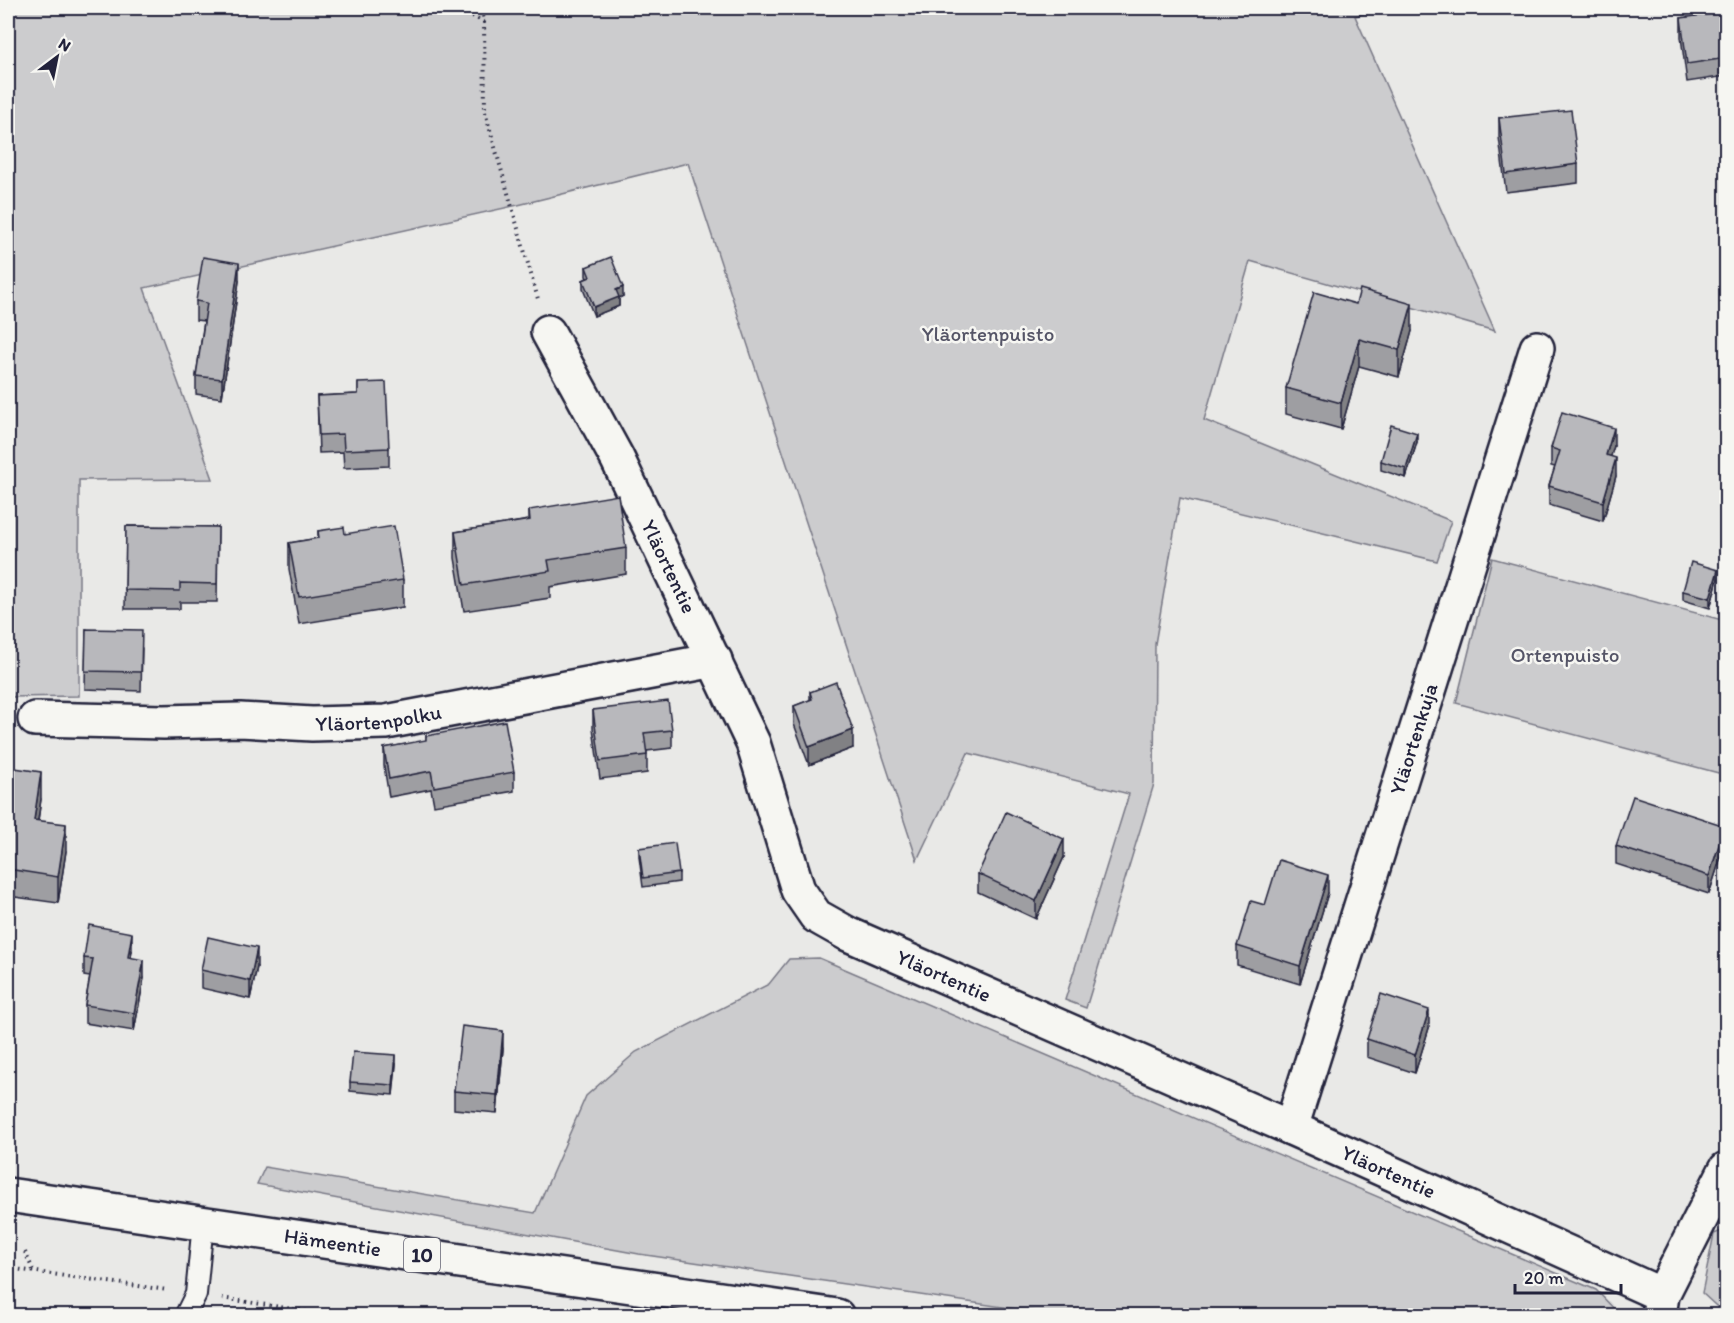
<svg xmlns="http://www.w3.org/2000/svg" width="1734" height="1323" font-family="Itim,sans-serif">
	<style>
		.green { fill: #ccccce; stroke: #777784; stroke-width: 1.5 }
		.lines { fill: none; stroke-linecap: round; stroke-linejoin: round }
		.lane-casing { stroke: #22223b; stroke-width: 24 }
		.street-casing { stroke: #22223b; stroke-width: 38 }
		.highway-casing { stroke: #22223b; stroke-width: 38 }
		.path { stroke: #22223b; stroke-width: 4; stroke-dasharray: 1.5 4.5; stroke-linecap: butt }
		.lane { stroke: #f6f6f2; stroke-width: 20 }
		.street { stroke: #f6f6f2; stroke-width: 33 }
		.highway { stroke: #f6f6f2; stroke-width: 33 }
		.wall { fill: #9e9ea2; stroke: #22223b; stroke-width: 1.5 }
		.shaded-wall { fill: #818184; stroke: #22223b; stroke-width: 1.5 }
		.building { fill: #b8b8bc; stroke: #22223b; stroke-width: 1.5 }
		.labels { text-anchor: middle; stroke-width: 5; stroke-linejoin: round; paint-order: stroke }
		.shield { fill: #f6f6f2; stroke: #626272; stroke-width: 1.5 }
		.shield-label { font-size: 20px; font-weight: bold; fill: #22223b }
		.park-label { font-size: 21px; fill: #555567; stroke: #f6f6f2 }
		.street-label { font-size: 21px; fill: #22223b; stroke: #f6f6f2 }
	</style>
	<rect width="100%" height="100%" fill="#e9e9e7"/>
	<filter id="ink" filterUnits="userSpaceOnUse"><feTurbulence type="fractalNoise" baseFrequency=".0167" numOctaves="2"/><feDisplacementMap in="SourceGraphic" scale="12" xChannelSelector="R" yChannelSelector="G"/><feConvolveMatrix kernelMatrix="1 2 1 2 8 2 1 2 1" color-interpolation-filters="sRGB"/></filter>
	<g filter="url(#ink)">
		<g class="green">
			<polygon points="8,8 1390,8 1355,16 1495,331 1250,261 1204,420 1451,521 1437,561 1180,498 1155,644 1154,784 1086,1008 1065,1000 1129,794 968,753 917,860 688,163 518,205 144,288 213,479 79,480 79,696 8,697"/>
			<polygon points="1492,558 1726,621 1726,775 1456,703"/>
			<polygon points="819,958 1596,1290 1620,1315 1057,1315 639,1254 257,1184 265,1167 535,1213 586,1096 636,1052 769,984 789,959"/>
			<polygon points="1726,1229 1726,1315 1702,1293 1714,1234"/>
		</g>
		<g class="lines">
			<g class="lane-casing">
				<polyline id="lane" points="185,1316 196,1294 203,1223"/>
			</g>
			<g class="street-casing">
				<g id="street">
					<path id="s1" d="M548 332 617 458 753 743 798 890 816 916 848 934 1291 1128 1662 1295"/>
					<path id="s2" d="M35 719 164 722 240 720 312 724 386 722 715 660"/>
					<path id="s3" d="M1291 1128 1537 348"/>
					<polyline points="1659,1316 1662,1295 1726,1169"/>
				</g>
			</g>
			<g class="highway-casing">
				<g id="highway">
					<path id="s4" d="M8 1195 837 1316"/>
				</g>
			</g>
			<g class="path">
				<polyline points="456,8 484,22 482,8"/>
				<polyline points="484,22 485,112 538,299"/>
				<polyline points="25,1252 34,1272"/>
				<polyline points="8,1268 167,1290"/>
				<polyline points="222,1298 337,1316"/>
			</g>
			<use href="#lane" class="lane"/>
			<use href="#street" class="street"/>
			<use href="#highway" class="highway"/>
		</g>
		<g class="wall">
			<polygon points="1726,12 1726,76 1687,82 1681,37 1681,18"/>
			<polygon points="1499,118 1578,164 1578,183 1506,192 1499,137"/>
			<polygon points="586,267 623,296 619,298 619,306 594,316 583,289 583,280 587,278 586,276"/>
			<polygon points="239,281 222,398 196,394 196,376 204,321 196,320 196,301"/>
			<polygon points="1356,304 1412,331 1399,377 1359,366 1341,429 1286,414 1286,388"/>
			<polygon points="358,383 389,448 389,466 344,468 343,452 319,453 317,396 358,394"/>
			<polygon points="1417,442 1406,478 1381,470 1381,461"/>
			<polygon points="1614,446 1610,456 1616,476 1603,521 1549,505 1549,486 1555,467 1551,466 1551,448"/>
			<polygon points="529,510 626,548 626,574 550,587 550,598 464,611 455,558 455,532 529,520"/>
			<polygon points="126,526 218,527 217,602 180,602 180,609 125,609"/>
			<polygon points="318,531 345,534 403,580 403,607 299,624 289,569 289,543 318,538"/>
			<polygon points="1718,579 1710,608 1683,600 1683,591"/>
			<polygon points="86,629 142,648 141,691 85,689"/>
			<polygon points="810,692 853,748 809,765 794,724 794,706 810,700"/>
			<polygon points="593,710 672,730 672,748 647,751 647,773 600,779 593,728"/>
			<polygon points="426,736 514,772 514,791 434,805 431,789 389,797 384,766 384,748 426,741"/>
			<polygon points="8,767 41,799 38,821 66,851 58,903 8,896"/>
			<polygon points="1725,844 1709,894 1616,864 1616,846"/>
			<polygon points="639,848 679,873 679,882 643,887 639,857"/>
			<polygon points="1064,857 1036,919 978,892 978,874"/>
			<polygon points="1328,893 1300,984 1237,965 1237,946 1265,905"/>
			<polygon points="132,951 131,957 144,978 134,1031 85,1023 85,1005 90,977 84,976 84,958"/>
			<polygon points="257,967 250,999 201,988 201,970"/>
			<polygon points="1429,1028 1415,1073 1367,1057 1367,1039"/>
			<polygon points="503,1049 497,1113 454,1109 454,1091"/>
			<polygon points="396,1064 393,1095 350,1091 350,1082"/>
		</g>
		<g class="shaded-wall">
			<polygon points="239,263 239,281 222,398 222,379"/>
			<polygon points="623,287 623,296 619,298 619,306 594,316 594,307 616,290"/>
			<polygon points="1412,304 1412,331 1399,377 1399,350"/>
			<polygon points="1359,339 1359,366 1341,429 1341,403"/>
			<polygon points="1614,428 1614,446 1606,473 1606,455"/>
			<polygon points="1417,433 1417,442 1406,478 1406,469"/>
			<polygon points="1616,458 1616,476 1603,521 1603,502"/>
			<polygon points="1718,570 1718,579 1710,608 1710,598"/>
			<polygon points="853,730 853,748 809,765 809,747"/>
			<polygon points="41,772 41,799 34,847 34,820"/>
			<polygon points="66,824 66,851 58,903 58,877"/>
			<polygon points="1725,826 1725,844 1709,894 1709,876"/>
			<polygon points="1064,839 1064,857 1036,919 1036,901"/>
			<polygon points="1328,875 1328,893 1300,984 1300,966"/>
			<polygon points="132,933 132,951 128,975 128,957"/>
			<polygon points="257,948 257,967 250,999 250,981"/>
			<polygon points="144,960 144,978 134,1031 134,1013"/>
			<polygon points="1429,1010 1429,1028 1415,1073 1415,1055"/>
			<polygon points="503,1031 503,1049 497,1113 497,1095"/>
			<polygon points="396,1055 396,1064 393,1095 393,1085"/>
		</g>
		<g class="building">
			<polygon points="1726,12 1726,58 1687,64 1681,18"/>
			<polygon points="1571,110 1578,164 1506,174 1499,118"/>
			<polygon points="203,257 239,263 222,379 196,376 207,303 196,301"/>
			<polygon points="611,257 623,287 616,290 619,297 594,307 583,280 590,277 586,267"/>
			<polygon points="1360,289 1412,304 1399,350 1359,339 1341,403 1286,388 1314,292 1356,304"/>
			<polygon points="386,382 389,448 344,450 343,434 319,435 317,396 358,394 358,383"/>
			<polygon points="1562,412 1614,428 1606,455 1616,458 1603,502 1549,486 1560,451 1551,448"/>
			<polygon points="1391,425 1417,433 1406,469 1381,461"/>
			<polygon points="618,495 626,548 548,560 550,571 464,585 455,532 530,520 529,510"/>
			<polygon points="126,526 218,527 217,584 180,583 180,591 125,590"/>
			<polygon points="394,526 403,580 299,597 289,543 319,538 318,531 344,527 345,534"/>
			<polygon points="1691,562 1718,570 1710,598 1683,591"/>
			<polygon points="86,629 142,630 141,672 85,671"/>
			<polygon points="836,682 853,730 809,747 794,706 812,699 810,692"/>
			<polygon points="668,701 672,730 644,733 647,755 600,761 593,710"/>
			<polygon points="505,721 514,772 434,787 431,771 389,779 384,748 426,740 426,736"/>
			<polygon points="8,767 41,772 34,820 66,824 58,877 8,869"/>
			<polygon points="1633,796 1725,826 1709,876 1616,846"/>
			<polygon points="1006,812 1064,839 1036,901 978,874"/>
			<polygon points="675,843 679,873 643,878 639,848"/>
			<polygon points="1279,860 1328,875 1300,966 1237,946 1251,901 1265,905"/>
			<polygon points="89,925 132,933 128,957 144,960 134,1013 85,1005 93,959 84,958"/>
			<polygon points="208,937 257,948 250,981 201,970"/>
			<polygon points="1381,994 1429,1010 1415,1055 1367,1039"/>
			<polygon points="462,1026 503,1031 497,1095 454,1091"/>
			<polygon points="353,1052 396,1055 393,1085 350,1082"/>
		</g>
	</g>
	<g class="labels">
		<rect class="shield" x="404" y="1238" width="36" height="34" rx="4.5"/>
		<g class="shield-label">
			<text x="422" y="1262">10</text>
		</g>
		<g class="park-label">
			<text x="988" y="341">Yläortenpuisto</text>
			<text x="1565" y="662">Ortenpuisto</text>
		</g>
		<g class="street-label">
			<text dy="7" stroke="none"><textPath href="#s1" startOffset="264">Yläortentie</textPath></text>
			<text dy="7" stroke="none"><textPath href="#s2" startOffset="344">Yläortenpolku</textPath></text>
			<text dy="7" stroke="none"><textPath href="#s3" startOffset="408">Yläortenkuja</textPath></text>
			<text dy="7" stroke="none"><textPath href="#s1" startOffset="786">Yläortentie</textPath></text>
			<text dy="7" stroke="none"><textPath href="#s1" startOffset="1272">Yläortentie</textPath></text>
			<text dy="7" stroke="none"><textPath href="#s4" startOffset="328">Hämeentie</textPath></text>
		</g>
	</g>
	<rect width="1734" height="1323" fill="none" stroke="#f6f6f2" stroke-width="30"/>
	<rect x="15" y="15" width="1704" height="1293" fill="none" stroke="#22223b" stroke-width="2" filter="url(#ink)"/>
	<g transform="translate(57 57) rotate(32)" stroke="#f6f6f2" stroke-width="4.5" paint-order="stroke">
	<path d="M0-4.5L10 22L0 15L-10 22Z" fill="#22223b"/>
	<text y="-9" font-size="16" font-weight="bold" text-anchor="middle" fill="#22223b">N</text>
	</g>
	<path d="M1515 1284v9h106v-9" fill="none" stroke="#22223b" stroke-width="3"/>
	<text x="1524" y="1284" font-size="18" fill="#22223b" stroke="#f6f6f2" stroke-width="4.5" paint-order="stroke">20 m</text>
</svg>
